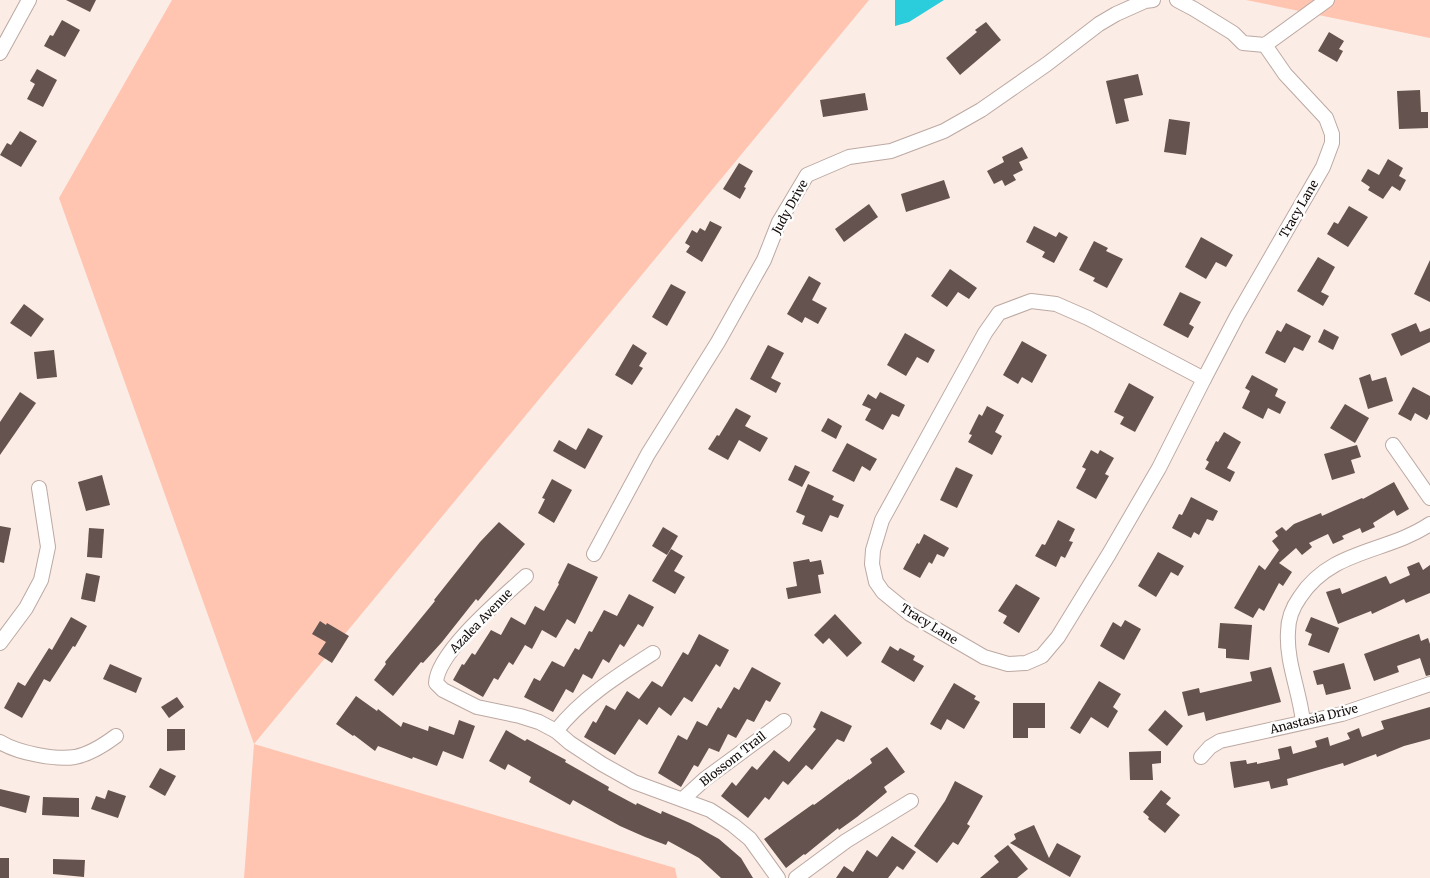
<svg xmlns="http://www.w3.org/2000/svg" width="1430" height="878" font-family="Merriweather,serif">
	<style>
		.green { fill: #ffc5b1 }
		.water { fill: #2bccdb }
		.building { fill: #64534e }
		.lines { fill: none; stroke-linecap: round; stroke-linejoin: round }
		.minor-casing { stroke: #bca9a2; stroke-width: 16 }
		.minor { stroke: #fff; stroke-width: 14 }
		.labels { text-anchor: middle; stroke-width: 5; stroke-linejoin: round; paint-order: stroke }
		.street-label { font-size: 12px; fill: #110a08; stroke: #fdfdfd }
	</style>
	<rect width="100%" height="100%" fill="#fcece6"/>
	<g class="green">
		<polygon points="172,0 869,0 254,744 675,868 677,878 244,878 254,744 59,198"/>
		<polygon points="1246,0 1430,0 1430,38"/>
	</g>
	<polygon class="water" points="895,0 944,0 909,22 895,26"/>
	<g class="building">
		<polygon points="66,0 96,0 90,12"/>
		<polygon points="62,20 80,30 65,57 44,46 50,35 53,36"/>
		<polygon points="986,22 1001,40 960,75 946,58 977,32 975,30"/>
		<polygon points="1329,32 1344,41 1339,49 1343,51 1337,62 1318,51"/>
		<polygon points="37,69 57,80 43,107 27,99 35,84 30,81"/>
		<polygon points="1138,74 1143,95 1124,99 1129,121 1116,124 1106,81"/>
		<polygon points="1420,90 1421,112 1428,112 1428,128 1399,129 1397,91"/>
		<polygon points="865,93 868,110 823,117 820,100"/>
		<polygon points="1169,119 1190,122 1186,155 1164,152"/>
		<polygon points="20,131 37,141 21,167 0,155 7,143 11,145"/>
		<polygon points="1022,147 1028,158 1019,162 1023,170 1013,175 1016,180 1005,186 1002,180 994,184 987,171 1004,162 1002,157"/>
		<polygon points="1388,159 1403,168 1399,176 1406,180 1400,191 1392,186 1383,199 1368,190 1370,187 1361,181 1368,169 1379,175"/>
		<polygon points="739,163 753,171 744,187 746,188 740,199 723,189"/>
		<polygon points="944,180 950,198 906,212 901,194"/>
		<polygon points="869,204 878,217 844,242 835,229"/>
		<polygon points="1349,206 1368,217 1348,247 1327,234 1334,222 1338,224"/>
		<polygon points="710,221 722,227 702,262 686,252 690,246 685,243 692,230 697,233 700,228 705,231"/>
		<polygon points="1034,226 1056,237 1059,232 1068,237 1054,263 1042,257 1045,252 1026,242"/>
		<polygon points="1201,237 1233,255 1226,267 1216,262 1206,279 1185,267"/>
		<polygon points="1094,241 1108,248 1106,251 1123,259 1107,288 1093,281 1095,278 1079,270"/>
		<polygon points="1318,257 1335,267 1321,292 1329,296 1323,306 1297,291"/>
		<polygon points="1430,260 1430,302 1414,294"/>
		<polygon points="950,269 977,288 969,299 958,292 947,307 931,296"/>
		<polygon points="809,276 821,283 812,300 827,308 818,324 805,317 802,323 787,314"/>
		<polygon points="671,284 686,292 667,326 652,317"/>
		<polygon points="1180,292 1201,302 1189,324 1194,327 1188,338 1163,325"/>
		<polygon points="24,304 44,319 31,337 10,323"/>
		<polygon points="1286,323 1311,336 1303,351 1294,347 1285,363 1265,353 1277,330 1281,332"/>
		<polygon points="1416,323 1420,332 1430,328 1430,342 1401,356 1391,334"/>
		<polygon points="1324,329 1339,337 1333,350 1318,342"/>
		<polygon points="905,333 935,350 928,363 917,357 906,376 887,365"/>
		<polygon points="1022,341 1047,355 1032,383 1022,377 1018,384 1003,375"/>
		<polygon points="633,344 647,353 639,366 643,368 632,385 615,375"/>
		<polygon points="768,345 784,353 771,378 781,383 776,393 750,379"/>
		<polygon points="54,350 57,377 37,379 34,352"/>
		<polygon points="1370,374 1372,381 1386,377 1393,401 1368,409 1359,378"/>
		<polygon points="1252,375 1278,389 1275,396 1286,402 1280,414 1268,408 1263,419 1242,408 1250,391 1245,388"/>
		<polygon points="1129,383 1154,397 1135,432 1120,424 1124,417 1114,412"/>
		<polygon points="1413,387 1430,396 1430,414 1427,420 1415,413 1411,421 1398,414"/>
		<polygon points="20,392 36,403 0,455 0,422"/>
		<polygon points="880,392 905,405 899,417 892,414 883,430 865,420 871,409 862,405 868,394 876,399"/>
		<polygon points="1345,404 1369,418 1355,443 1330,428"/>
		<polygon points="987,406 1004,415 995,432 1002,436 992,455 968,442 972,435 969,434 979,414 982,416"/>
		<polygon points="736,408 751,416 745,426 768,438 760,452 739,440 728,460 708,449 717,435 719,436"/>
		<polygon points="828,418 842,426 836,439 821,431"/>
		<polygon points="588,428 603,436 585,469 553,451 559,440 576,450"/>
		<polygon points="1224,432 1241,442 1227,468 1235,472 1230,482 1205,469 1209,462 1206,460 1216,441 1218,442"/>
		<polygon points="847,443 877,459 870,471 862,466 854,482 832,471"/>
		<polygon points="1357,445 1361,457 1351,460 1355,473 1332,480 1324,454"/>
		<polygon points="1091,450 1098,454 1100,450 1114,458 1105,474 1109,476 1096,499 1076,488 1086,469 1082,467"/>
		<polygon points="795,465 810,472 802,487 788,480"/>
		<polygon points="956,467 973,475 957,508 940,500"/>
		<polygon points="102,475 110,505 86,511 78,482"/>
		<polygon points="552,479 572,490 554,523 538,513 545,499 542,498"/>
		<polygon points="1394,482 1409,509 1397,516 1394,510 1373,523 1375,527 1362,533 1360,528 1342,536 1344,539 1333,544 1328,534 1309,543 1312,547 1302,555 1296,548 1279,563 1292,572 1283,586 1279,583 1264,611 1259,608 1253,618 1234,608 1259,565 1265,570 1279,550 1272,541 1278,536 1275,532 1282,527 1286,531 1294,524 1321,513 1322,516 1362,498 1363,499"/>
		<polygon points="808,484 834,496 832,500 844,505 838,518 830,515 822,532 802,524 805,516 796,512"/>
		<polygon points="1191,497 1218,511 1213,521 1207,519 1199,535 1194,532 1191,538 1172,528 1179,514 1182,515"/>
		<polygon points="1058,520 1075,529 1069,541 1073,542 1065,558 1061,556 1056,567 1035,556 1042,544 1045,545"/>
		<polygon points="499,522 525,544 478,601 476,599 442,642 423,663 421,662 393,696 374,680 386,664 385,662 435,601 434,600 480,542"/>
		<polygon points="0,526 11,528 4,563 0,562"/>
		<polygon points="663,527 678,536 667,555 652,546"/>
		<polygon points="89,528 104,529 102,558 87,557"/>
		<polygon points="924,534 949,548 944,557 937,554 932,564 929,562 920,578 903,569 917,543 919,544"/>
		<polygon points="671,549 683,556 674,571 685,577 675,594 652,581"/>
		<polygon points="1158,552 1184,566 1178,576 1171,572 1156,597 1138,586"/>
		<polygon points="809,559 810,562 821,560 824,574 818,575 821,593 788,599 786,588 797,586 793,562"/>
		<polygon points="1419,562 1423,570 1430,565 1430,593 1406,603 1404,599 1372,614 1371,611 1338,624 1326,592 1340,588 1342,594 1386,576 1390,584 1410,575 1407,567"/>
		<polygon points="568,563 598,577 575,624 567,619 556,638 542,630 532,649 525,645 513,665 509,662 498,680 494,678 483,697 453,680 462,664 464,665 472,653 475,655 491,630 501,635 511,617 525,625 535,606 544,611 559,584 558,583"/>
		<polygon points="86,573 100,576 95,602 81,599"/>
		<polygon points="1016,584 1040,598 1019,633 1003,623 1007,616 998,611"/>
		<polygon points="629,594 654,607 643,627 638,624 624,647 620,644 609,663 603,659 592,679 583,674 573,693 566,689 553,712 524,697 534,678 540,681 552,661 564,667 575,648 579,650 589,631 592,632 604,610 617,616"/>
		<polygon points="835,614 862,643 847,657 829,638 823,644 814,635"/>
		<polygon points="71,617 87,626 75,647 73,646 50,682 44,679 22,718 4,708 18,682 25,686 49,648 52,650"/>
		<polygon points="1311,617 1339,628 1329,653 1308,645 1312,634 1305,631"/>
		<polygon points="1125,620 1141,629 1124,660 1100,646 1113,622 1121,627"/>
		<polygon points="320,621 326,625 327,623 349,636 332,663 318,654 326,642 312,634"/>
		<polygon points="1220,623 1252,625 1249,660 1226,658 1226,649 1218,648"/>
		<polygon points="699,634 729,650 720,667 716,664 692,702 684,697 671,716 659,707 647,725 639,719 615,755 584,737 593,721 596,723 606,705 615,710 627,691 639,699 652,681 662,687 683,652 688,655"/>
		<polygon points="1419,634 1421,641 1428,638 1430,644 1430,675 1426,676 1420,658 1397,666 1399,672 1374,681 1364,654"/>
		<polygon points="890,646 898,651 900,648 915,656 913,660 924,666 914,682 881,662"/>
		<polygon points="1344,663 1351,689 1326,695 1323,684 1317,685 1313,671"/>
		<polygon points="110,664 142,678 136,693 103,679"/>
		<polygon points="752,667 781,683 770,702 766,700 754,722 747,719 736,738 728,734 719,752 709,748 698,767 694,765 681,787 658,773 678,735 687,740 697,721 707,726 718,707 721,709 734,687 739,690"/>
		<polygon points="1271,667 1281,702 1206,721 1204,712 1188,716 1182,692 1199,688 1200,693 1252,681 1250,672"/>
		<polygon points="1099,681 1121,694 1113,707 1118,711 1108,728 1091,717 1080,734 1070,728"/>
		<polygon points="954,683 976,696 974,699 980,702 964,729 947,719 941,730 930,724"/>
		<polygon points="356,696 377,711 378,709 401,727 403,722 428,731 429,726 454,735 459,720 475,726 463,759 443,751 437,766 413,757 412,759 378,746 375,751 354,735 353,736 336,724"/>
		<polygon points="177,697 184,707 169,718 161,707"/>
		<polygon points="1013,703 1045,703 1045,728 1028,728 1028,738 1013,738"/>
		<polygon points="1430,707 1430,739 1404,746 1377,757 1376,754 1344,766 1343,763 1287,779 1288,785 1271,789 1269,781 1234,788 1230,762 1246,760 1247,764 1257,762 1257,764 1280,759 1278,749 1291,746 1293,754 1317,747 1315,741 1328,737 1330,746 1350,739 1347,733 1359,728 1362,737 1384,729 1381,721"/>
		<polygon points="1165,710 1183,726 1167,746 1148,730"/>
		<polygon points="821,711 852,726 844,742 837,739 812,770 806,765 788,785 783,781 769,800 765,797 748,818 721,796 732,782 736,786 752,766 757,770 774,750 789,762 816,729 813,727"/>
		<polygon points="167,729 185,729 185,750 167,751"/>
		<polygon points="506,730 525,741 527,739 566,760 565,762 609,787 608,790 636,805 637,803 661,814 662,811 690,823 719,839 741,858 753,878 721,878 699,858 668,841 666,845 645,837 620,826 573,800 570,805 529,782 531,777 508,764 505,770 489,761"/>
		<polygon points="887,747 905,772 884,787 887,792 857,817 839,830 838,828 805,855 804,854 786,868 764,839 813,804 814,805 849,779 849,780 872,763 870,759"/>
		<polygon points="1161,751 1161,763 1152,764 1153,780 1130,780 1129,752"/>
		<polygon points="160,768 176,776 165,796 149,787"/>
		<polygon points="955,781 983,796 967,824 970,826 958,845 953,842 937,863 914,846 945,801"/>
		<polygon points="0,789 30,796 26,813 0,806"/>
		<polygon points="108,790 126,796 118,818 91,809 96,796 105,799"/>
		<polygon points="1161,790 1171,798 1166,804 1180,815 1165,833 1148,819 1149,817 1143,812"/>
		<polygon points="43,797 79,798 79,817 42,815"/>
		<polygon points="1034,825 1049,858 1057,843 1081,856 1070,877 1010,843 1016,839 1014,834"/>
		<polygon points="892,836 916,852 903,870 897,866 888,878 836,878 844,866 853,872 867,850 877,857"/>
		<polygon points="1008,845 1028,869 1017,878 980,878 999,862 994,856"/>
		<rect x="0" y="858" width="9" height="20"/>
		<polygon points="53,859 85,860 84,877 53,874"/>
	</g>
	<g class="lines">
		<g class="minor-casing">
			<g id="minor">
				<polyline points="1177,0 1194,9 1233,33 1243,43 1265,45 1327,0"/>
				<polyline points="0,53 29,0"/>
				<polygon points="1031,301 1056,304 1088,318 1204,379 1159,468 1109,554 1058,637 1042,656 1026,663 1008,664 984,657 910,614 883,592 876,582 872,564 873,550 882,520 985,333 999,313"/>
				<polyline points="1204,379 1237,316 1323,167 1332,143 1332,134 1326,118 1285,74 1265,45"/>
				<polyline points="1393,445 1430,498"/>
				<polyline points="594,554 648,454 718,342 764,260 779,222 807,175 849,157 891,151 944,131 981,110 1047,64 1099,24 1116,14 1145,1 1153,0"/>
				<path d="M526 576C503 597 437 652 436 683L443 690 477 707 520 716 539 722 556 731 570 743 602 764 634 782 710 810 733 825 750 839 778 878"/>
				<polyline points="0,643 26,608 41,580 48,547 39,488"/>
				<path d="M1303 722C1300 692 1286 662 1288 632 1288 619 1292 608 1300 597 1331 549 1387 553 1430 524"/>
				<path d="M556 731C582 698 617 676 653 653"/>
				<path d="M0 742C18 753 55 760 75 757 90 754 104 745 116 736"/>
				<polyline points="1201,757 1210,747 1220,741 1342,714 1430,684"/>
				<polyline points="683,799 705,779 784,721"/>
				<polyline points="796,878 846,841 911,801"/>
			</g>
		</g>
		<use href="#minor" class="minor"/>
	</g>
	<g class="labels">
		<g class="street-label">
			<text transform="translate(790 207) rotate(-61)" y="4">Judy Drive</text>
			<text transform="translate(1299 209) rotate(-60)" y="4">Tracy Lane</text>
			<text transform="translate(481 621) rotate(-46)" y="4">Azalea Avenue</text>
			<text transform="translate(929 624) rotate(32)" y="4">Tracy Lane</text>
			<text transform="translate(1314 719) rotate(-14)" y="4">Anastasia Drive</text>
			<text transform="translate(733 759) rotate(-38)" y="4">Blossom Trail</text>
		</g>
	</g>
</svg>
